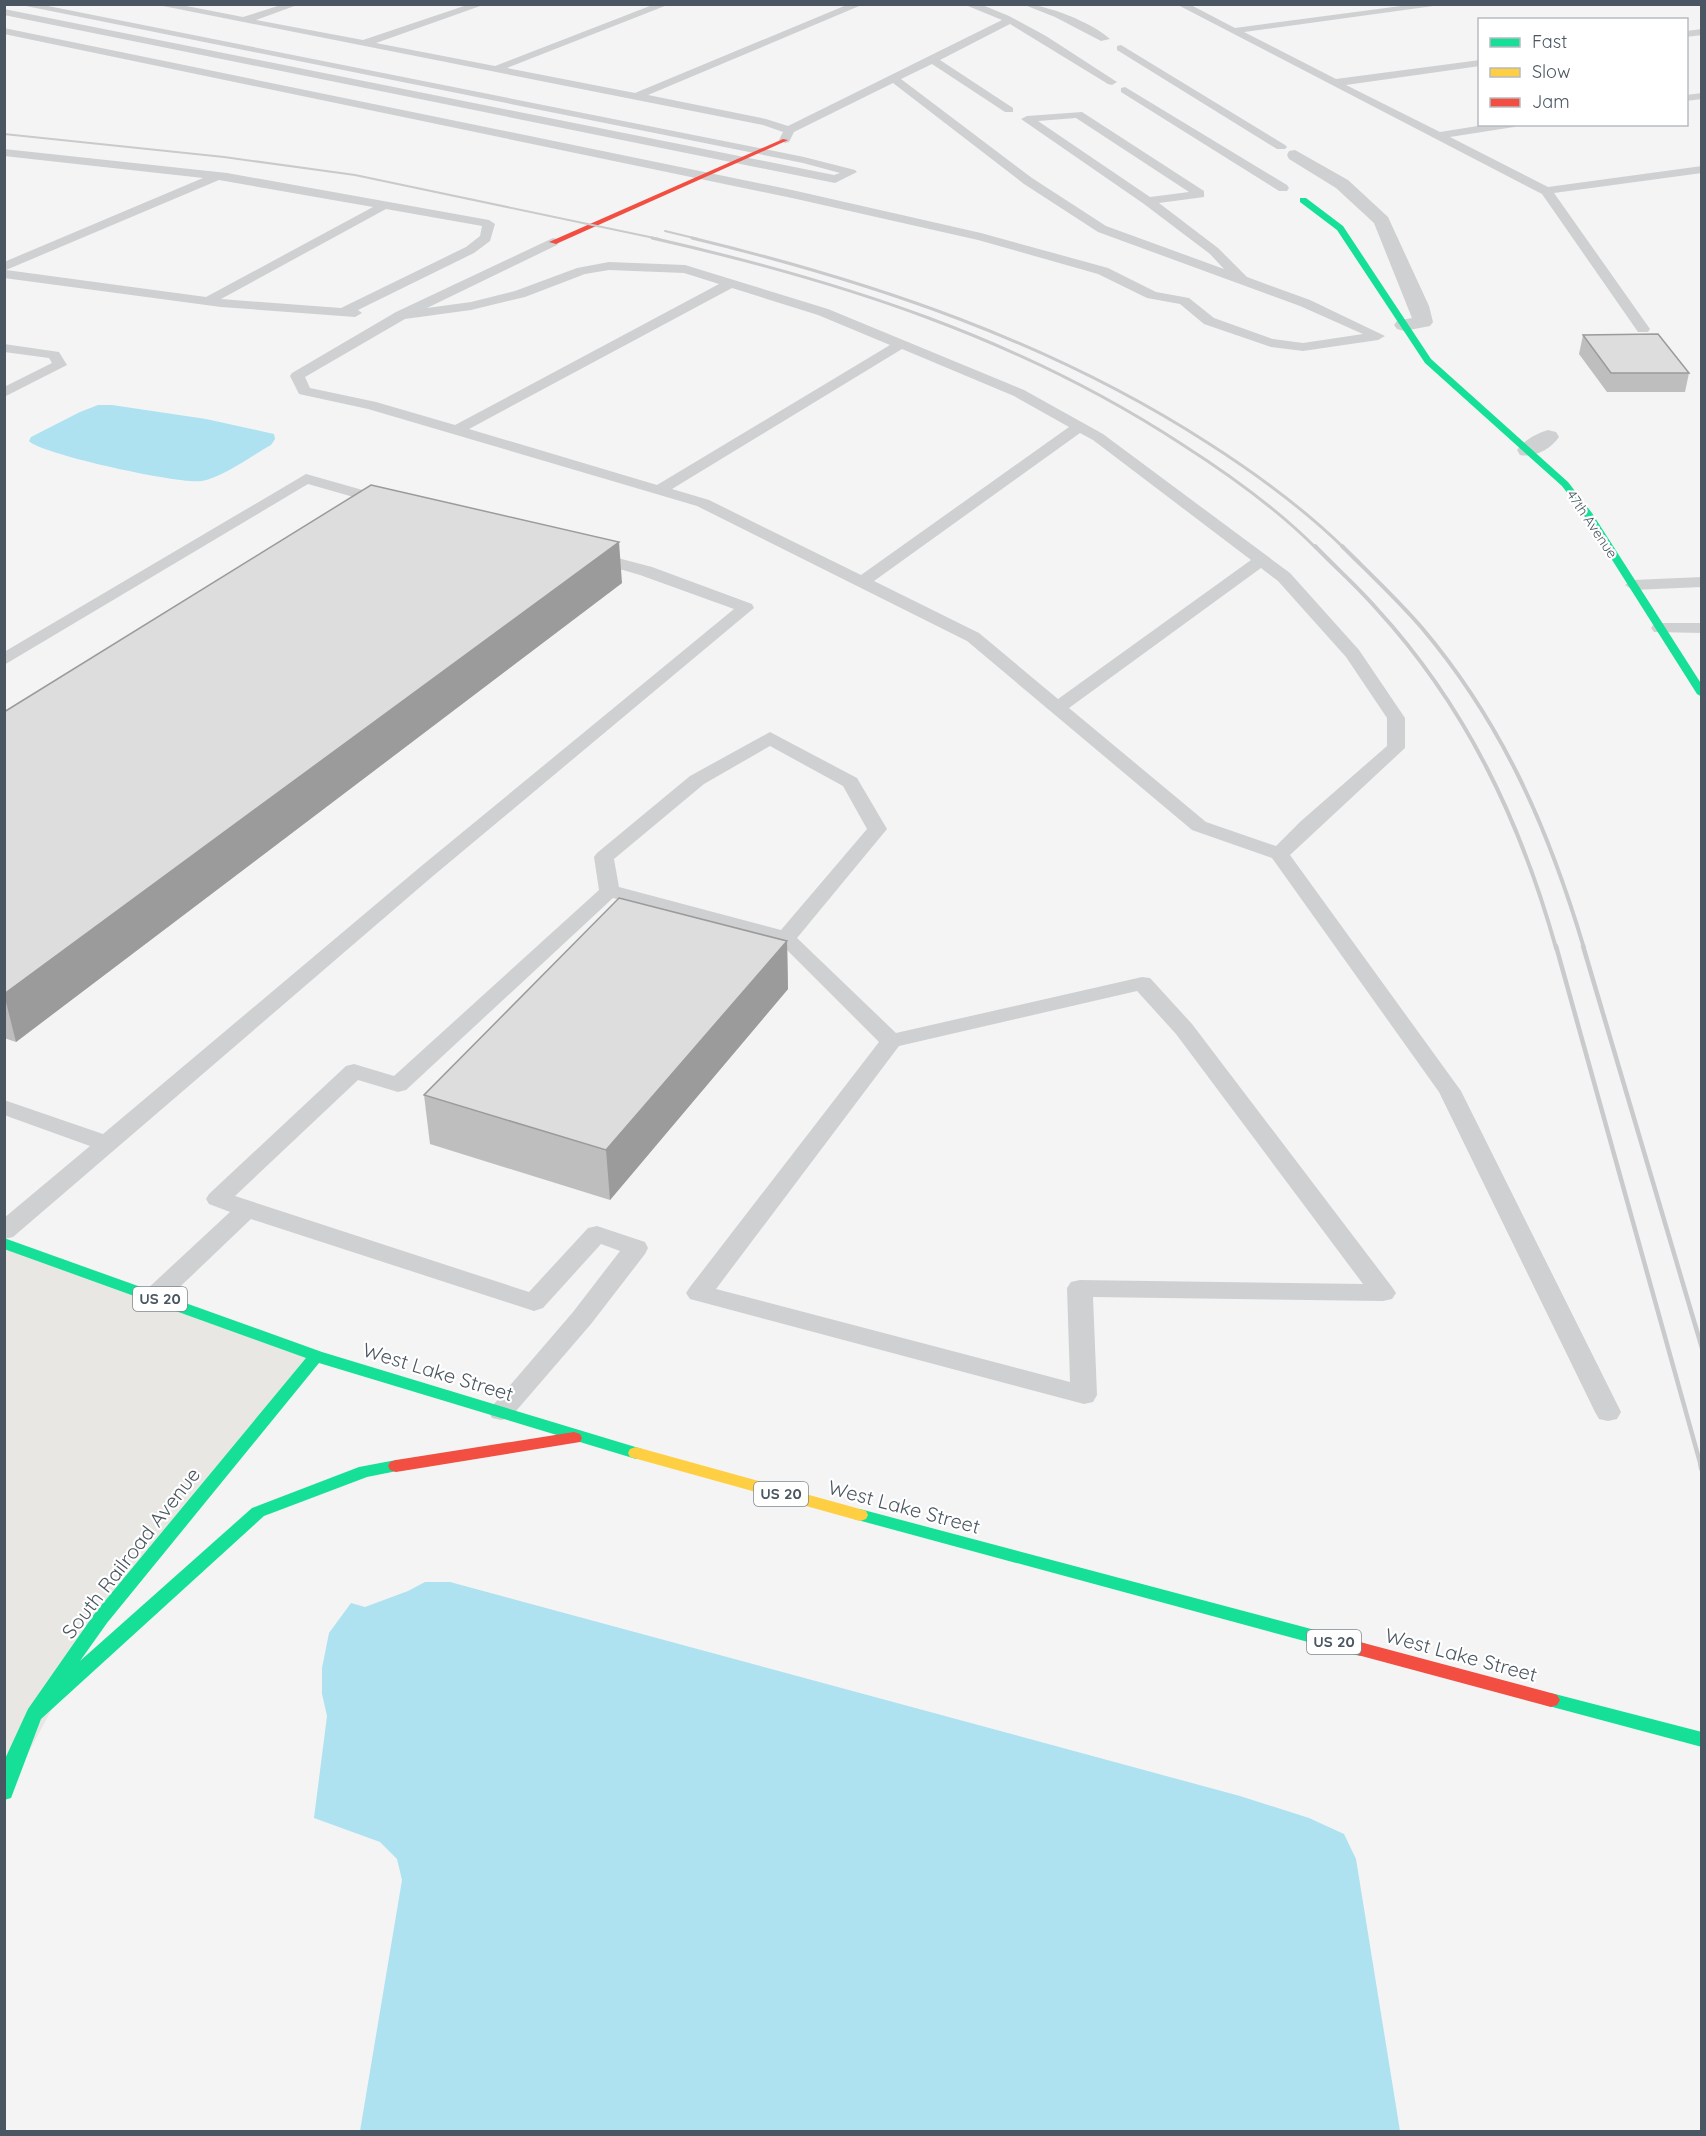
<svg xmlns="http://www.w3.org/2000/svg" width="1706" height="2136" font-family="Quicksand,sans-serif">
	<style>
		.commercial { fill: #e8e7e3 }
		.water { fill: #aee2f0 }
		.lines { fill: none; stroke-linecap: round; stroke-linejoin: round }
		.lane { fill: #ced0d2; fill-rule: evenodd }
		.street { fill: #ced0d2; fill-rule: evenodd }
		.fast { fill: #16e098; fill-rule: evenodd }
		.slow { fill: #ffcf43; fill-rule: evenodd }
		.jam { fill: #f24e42; fill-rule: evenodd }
		.rail-far4 { stroke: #c9cacc; stroke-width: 2 }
		.rail-far3 { stroke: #c9cacc; stroke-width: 3 }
		.rail-far2 { stroke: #c9cacc; stroke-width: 4 }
		.rail-far1 { stroke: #c9cacc; stroke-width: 4.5 }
		.rail { stroke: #c9cacc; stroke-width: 6 }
		.wall { fill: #bebebf }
		.shaded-wall { fill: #9b9b9b }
		.building { fill: #ddddde; stroke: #9b9b9b; stroke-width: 1.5 }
		.labels { text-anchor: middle; stroke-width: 4.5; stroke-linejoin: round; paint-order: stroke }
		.far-street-label { font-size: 14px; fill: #4a5661; stroke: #fff }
		.shield { fill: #fff; stroke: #808990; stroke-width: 1.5 }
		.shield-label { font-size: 15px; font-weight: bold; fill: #4a5661 }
		.near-street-label { font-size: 20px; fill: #4a5661; stroke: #fff }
	</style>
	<rect width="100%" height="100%" fill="#f4f4f4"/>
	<polygon class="commercial" points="5,1243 316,1356 101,1618 5,1796"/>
	<g class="water">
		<path d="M98 405H112L206 419 274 434 275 439 271 445C251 456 223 477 202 481 182 485 40 454 29 441L31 437 80 412Z"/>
		<polygon points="425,1582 450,1582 1240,1796 1309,1818 1344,1834 1356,1859 1400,2131 360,2131 402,1880 397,1859 380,1842 314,1818 327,1716 322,1694 322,1668 329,1633 351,1603 365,1607 408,1591"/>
	</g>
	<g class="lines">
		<g class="lane">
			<polygon points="16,4 38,4 804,157 855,170 857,172 835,183 4,15 4,9 834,175 840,173 803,163"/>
			<path d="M153 4H176L243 17 284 4H300L256 20 363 40 470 4H486L376 43 495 66 655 4H670L507 68 635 93 849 4H864L648 95 766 119 788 126 1002 20 963 4H980L1009 16 1046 36 1117 82 1112 85 1108 84 1010 24 940 60 1013 108V112H1005L932 64 901 79 1032 178 1106 226 1224 269 1210 254 1144 204 1021 119 1027 116 1082 112 1204 191V197L1159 203 1218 248 1247 277 1310 300 1385 336 1378 340 1303 351 1271 347 1204 324 1180 304 1147 298 1098 274 978 240 792 198 4 34V28L792 190 981 233 1108 268 1156 292 1189 298 1214 318 1273 339 1303 343 1363 334 1300 306 1098 232 1024 184 893 83 794 132 789 142 785 143 779 140 783 132 763 125ZM1076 118 1189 192 1150 197 1038 121Z"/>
			<path d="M1022 4C1046 4 1093 23 1110 39L1101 41 1055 17Z"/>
			<polygon points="1176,4 1189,4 1235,28 1416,4 1448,4 1244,32 1336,79 1480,60 1480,66 1346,85 1440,132 1490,124 1519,124 1514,127 1450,137 1548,187 1702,166 1702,173 1554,193 1650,329 1648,332 1638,332 1542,194"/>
			<polygon points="1702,29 1702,35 1686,37 1686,31"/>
			<polygon points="1121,45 1285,145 1287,147 1285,149 1277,149 1117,50 1117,46"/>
			<polygon points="1125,87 1287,185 1289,188 1287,191 1279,191 1121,92 1121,88"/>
			<polygon points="1702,93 1702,99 1686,101 1686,95"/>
			<path d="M4 149 227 173 489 220 495 224 490 241 474 253 358 310 362 313 355 317 221 307 4 278V262L203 178 4 156ZM219 180 373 207 206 297 6 270ZM386 209 482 226 480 236 466 247 341 308 221 299Z"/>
			<path d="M553 238 557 239 559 242 557 245 427 308 471 302 515 291 577 268 609 262 685 265 828 309 1024 390 1103 434 1290 573 1359 650 1405 718V748L1290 855 1461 1091 1621 1412 1617 1419 1608 1421 1599 1419 1595 1412 1439 1092 1272 858 1192 830 967 641 697 506 368 409 299 394 290 376 292 373 396 312ZM609 270 684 273 719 284 455 425 376 402 310 388 305 377 405 319 471 310 525 297 585 274ZM732 288 818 315 890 345 657 485 469 429ZM902 349 1014 396 1069 427 861 575 709 500 672 489ZM1080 433 1093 440 1251 560 1058 699 979 633 874 581ZM1261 568 1278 581 1346 657 1387 718V746L1301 821 1276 846 1206 822 1069 708Z"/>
			<polygon points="4,344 59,352 67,365 4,397 4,387 52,363 49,358 4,352"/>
			<polygon points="306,474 391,498 393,501 385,506 308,484 4,665 4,652"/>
			<polygon points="591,551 652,567 752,604 754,608 433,876 13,1237 4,1239 4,1218 90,1146 4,1115 4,1100 103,1134 419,868 734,609 640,575 585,559 583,556"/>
			<polygon points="1702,577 1702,587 1633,590 1625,585 1633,580"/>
			<polygon points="1660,623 1702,623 1702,633 1654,632 1651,628 1654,624"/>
			<path d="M770 732 857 778 887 829 797 938 896 1033 1142 977 1150 978 1192 1024 1392 1287 1396 1293 1392 1299 1383 1301 1093 1297 1097 1395 1093 1402 1084 1404 690 1299 686 1293 690 1287 879 1042 779 942 613 898 406 1090 398 1092 358 1080 235 1196 529 1292 588 1228 597 1226 645 1242 648 1248 645 1254 591 1324 510 1418 501 1420 492 1418 488 1411 573 1312 620 1251 601 1244 543 1308 534 1311 251 1219 163 1303 154 1306 145 1303 141 1297 145 1291 230 1212 209 1204 206 1199 209 1194 346 1066 354 1064 394 1076 599 890 594 857 597 853 690 776ZM770 746 843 786 867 829 781 930 619 887 614 859 704 784ZM1137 991 1176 1034 1363 1284 1080 1280 1071 1282 1067 1288 1070 1382 716 1289 899 1046Z"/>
		</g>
		<g class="street">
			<polygon points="1295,150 1348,180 1388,217 1429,306 1433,322 1430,326 1404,331 1397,329 1394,325 1397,321 1412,318 1374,223 1336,188 1289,159 1287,155 1289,151"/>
			<path d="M1548 430 1556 432 1559 437C1551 449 1534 458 1520 455L1517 450C1523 441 1537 433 1548 430Z"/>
		</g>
		<g class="fast">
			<polygon points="1300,198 1306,198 1343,226 1431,359 1568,482 1592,513 1702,685 1702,697 1697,694 1583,514 1562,486 1425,363 1337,230 1300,202"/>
			<polygon points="4,1238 322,1352 642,1449 644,1453 642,1457 636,1459 319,1363 107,1623 80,1661 252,1508 359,1467 396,1460 402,1462 404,1466 402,1470 367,1477 264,1516 41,1719 11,1798 4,1800 4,1761 28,1709 95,1613 306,1358 4,1249"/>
			<polygon points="860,1509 1360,1642 1366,1644 1369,1649 1366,1654 1360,1656 854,1519 852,1515 854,1511"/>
			<polygon points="1551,1693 1702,1732 1702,1747 1545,1705 1542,1700 1545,1695"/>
		</g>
		<polygon class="slow" points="636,1447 860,1509 866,1511 868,1515 866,1519 860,1521 630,1457 628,1453 630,1449"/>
		<g class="jam">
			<polygon points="783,139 788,140 556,244 549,242"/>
			<polygon points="574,1432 580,1434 582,1438 580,1442 396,1472 390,1470 388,1466 390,1462 396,1460"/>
			<polygon points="1360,1642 1551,1693 1557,1695 1560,1700 1557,1705 1551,1707 1354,1654 1351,1649 1354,1644"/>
		</g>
		<g class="rail-far4">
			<polyline points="4,134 224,157 355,175 659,239"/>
			<polyline points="665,231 698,239"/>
		</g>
		<g class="rail-far3">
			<path d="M652 238C841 281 1020 338 1183 445 1230 475 1277 509 1316 548"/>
			<path d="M692 238C873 282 1050 341 1208 443 1255 473 1303 508 1344 548"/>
		</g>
		<g class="rail-far2">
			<path d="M1315 546C1335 567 1357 586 1376 608 1466 706 1520 820 1556 948"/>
			<path d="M1342 546C1369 573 1397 599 1422 628 1503 724 1548 828 1584 948"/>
		</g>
		<g class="rail-far1">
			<polyline points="1556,946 1701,1466"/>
			<polyline points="1583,946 1702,1348"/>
		</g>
		<polyline class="rail" points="1701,1464 1702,1469"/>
	</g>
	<g class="wall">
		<polygon points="1583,335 1689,373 1685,392 1607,392 1579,354"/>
		<polygon points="622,583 16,1042 4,1038 4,712"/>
		<polygon points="787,941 788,989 610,1200 430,1144 424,1095"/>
	</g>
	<g class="shaded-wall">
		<polygon points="619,542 622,583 16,1042 4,994"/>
		<polygon points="787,941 788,989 610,1200 606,1150"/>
	</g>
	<g class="building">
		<polygon points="1658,334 1689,373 1611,373 1583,335"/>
		<polygon points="371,485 619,542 4,994 4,712"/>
		<polygon points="619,898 787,941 606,1150 424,1095"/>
	</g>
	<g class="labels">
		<g class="far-street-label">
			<text transform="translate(1592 524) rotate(56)" y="5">47th Avenue</text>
		</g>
		<g class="shield">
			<rect x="133" y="1287" width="54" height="24" rx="4.5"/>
			<rect x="754" y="1482" width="54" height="24" rx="4.5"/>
			<rect x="1307" y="1630" width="54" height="24" rx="4.5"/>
		</g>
		<g class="shield-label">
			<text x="160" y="1304">US 20</text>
			<text x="781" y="1499">US 20</text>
			<text x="1334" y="1647">US 20</text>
		</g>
		<g class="near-street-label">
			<text transform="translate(438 1372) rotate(17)" y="7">West Lake Street</text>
			<text transform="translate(904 1507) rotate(15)" y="7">West Lake Street</text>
			<text transform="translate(131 1553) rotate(-52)" y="7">South Railroad Avenue</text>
			<text transform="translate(1461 1655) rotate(15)" y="7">West Lake Street</text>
		</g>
	</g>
	<rect width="1706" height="2136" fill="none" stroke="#4a5661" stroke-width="12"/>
	<rect x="1478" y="18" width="210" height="108" fill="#ffffff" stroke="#b7bbc0" stroke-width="1.5"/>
	<rect x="1490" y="38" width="30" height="9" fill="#16e098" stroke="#b7bbc0" stroke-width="1.5"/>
	<text x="1532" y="48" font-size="18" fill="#4a5661">Fast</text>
	<rect x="1490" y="68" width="30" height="9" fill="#ffcf43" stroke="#b7bbc0" stroke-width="1.5"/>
	<text x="1532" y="78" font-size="18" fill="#4a5661">Slow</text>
	<rect x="1490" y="98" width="30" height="9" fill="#f24e42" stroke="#b7bbc0" stroke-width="1.5"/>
	<text x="1532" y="108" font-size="18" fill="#4a5661">Jam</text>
</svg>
